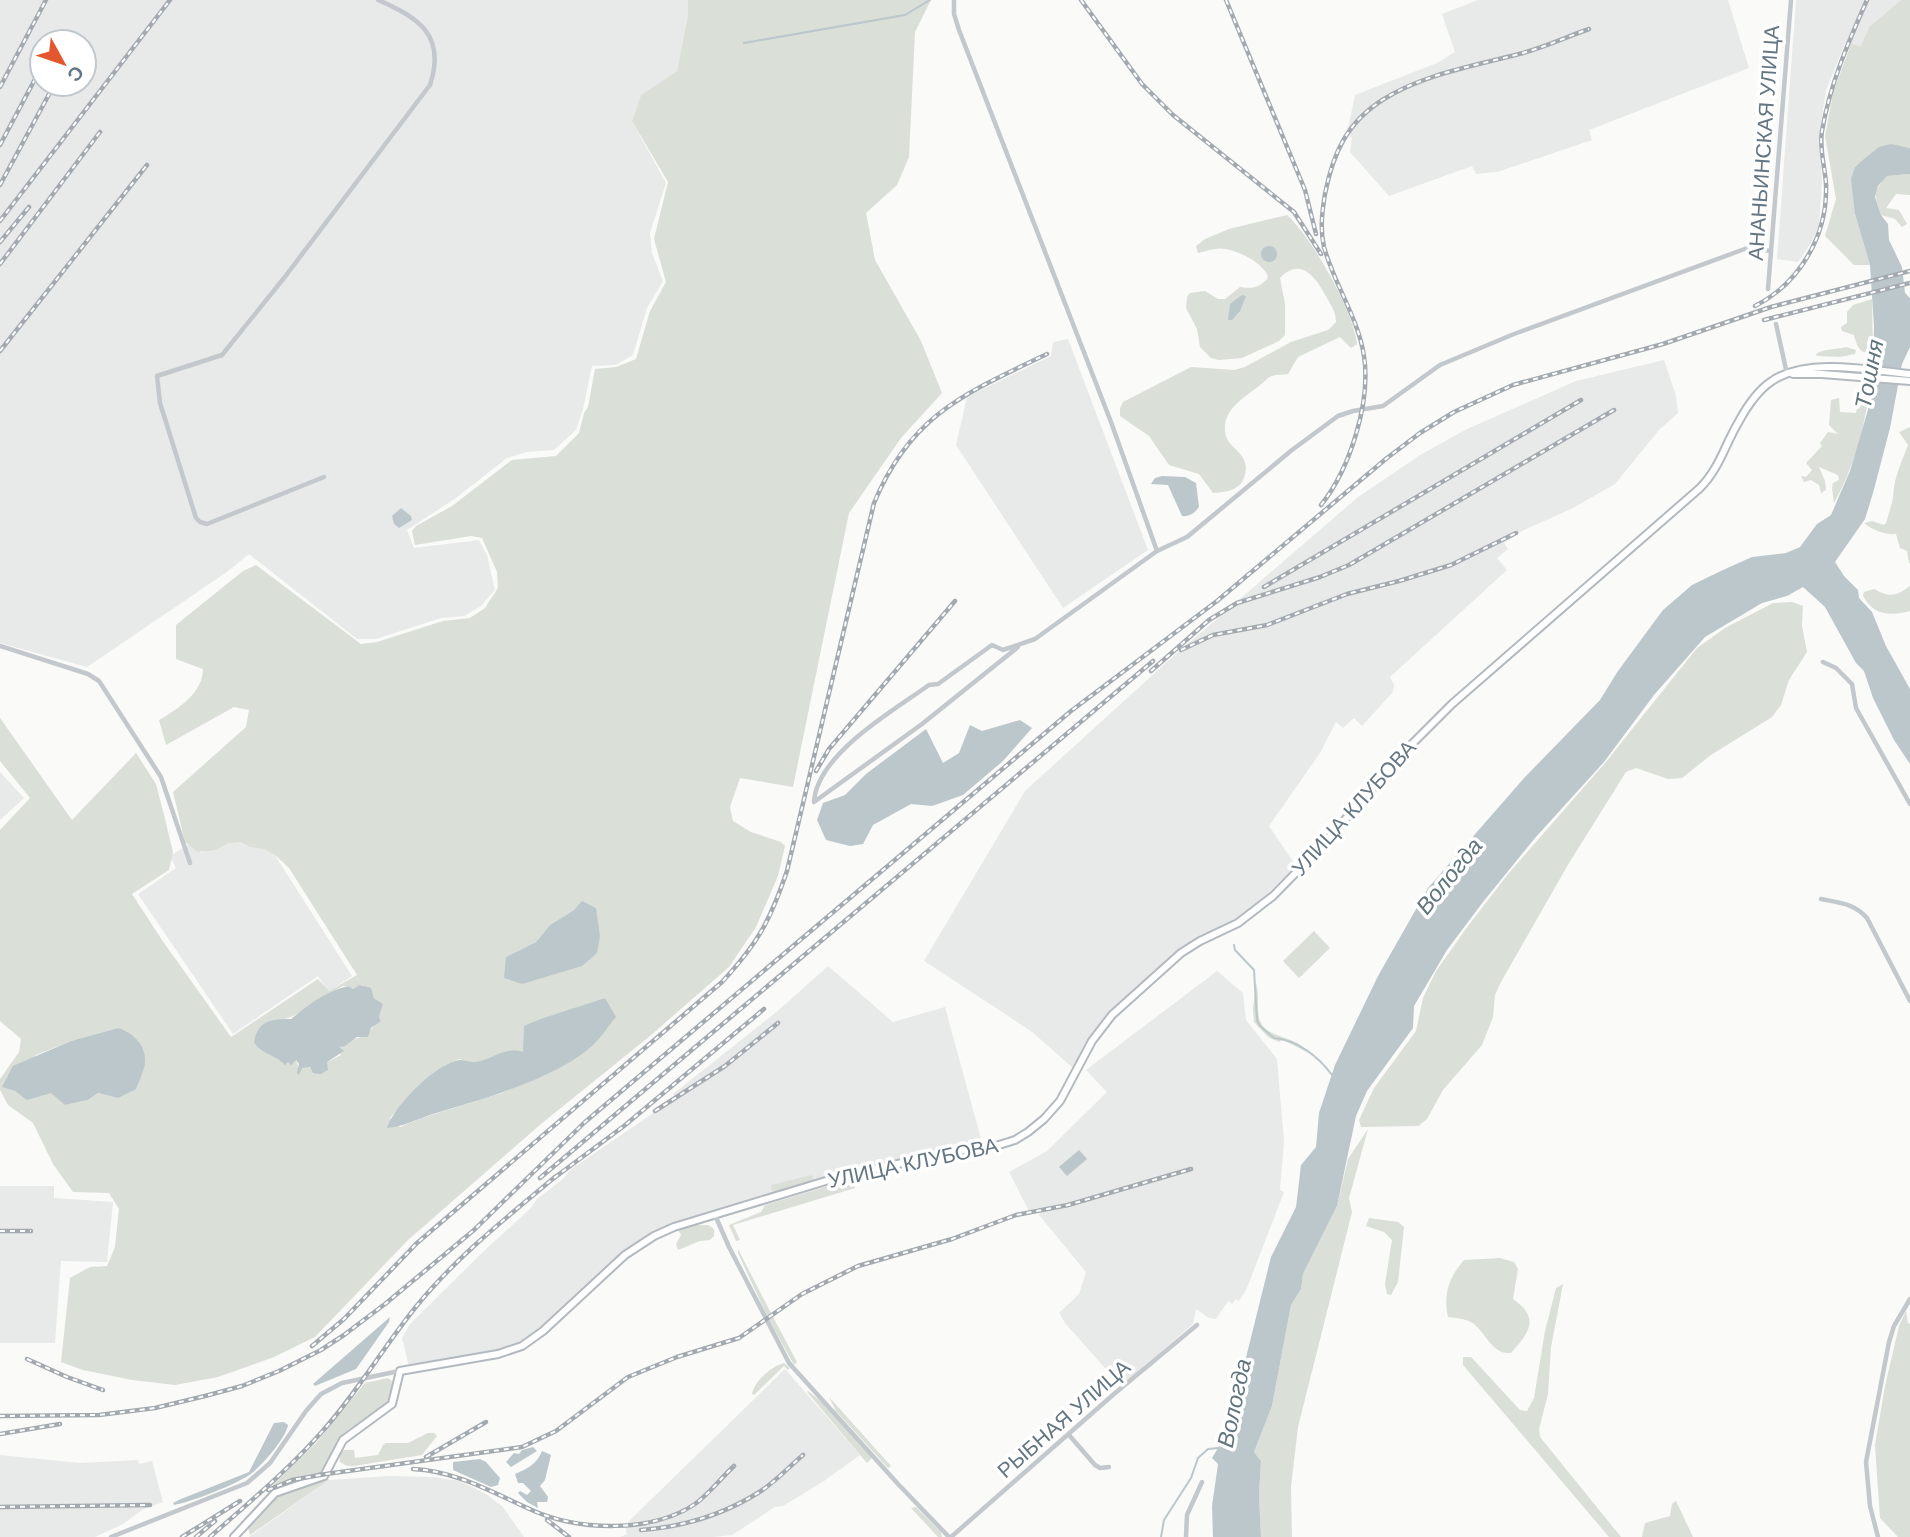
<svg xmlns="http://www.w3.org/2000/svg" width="1910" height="1537" font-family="Arial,sans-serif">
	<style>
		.built { fill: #e8e9e9; fill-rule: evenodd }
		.green { fill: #dadfd7; fill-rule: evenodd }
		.water { fill: #bbc7cb }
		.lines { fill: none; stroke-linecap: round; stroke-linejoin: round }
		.stream { stroke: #bbc7cb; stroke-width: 2 }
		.secondary-casing { stroke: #b3babf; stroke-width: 10 }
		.minor { stroke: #c3c8cc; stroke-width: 4.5 }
		.secondary { stroke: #fff; stroke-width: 6 }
		.rail-casing { stroke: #a2aab0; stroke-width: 4.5 }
		.rail { stroke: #fff; stroke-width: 2; stroke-dasharray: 5; stroke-linecap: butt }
		.labels { text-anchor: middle; stroke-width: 7; stroke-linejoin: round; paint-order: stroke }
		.street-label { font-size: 21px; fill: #657683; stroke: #fff }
		.water-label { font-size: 23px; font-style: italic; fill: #60757c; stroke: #fff }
	</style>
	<rect width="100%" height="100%" fill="#fafaf8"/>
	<g class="built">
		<path d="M0 0H688V15L677 71 641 95 632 121 666 183 650 233 652 253 663 281 647 308 633 355 616 365 592 366 583 409 576 430 554 450 526 452 507 458 456 498 407 530 414 548 479 540 487 555 495 590 481 606 464 616 441 618 376 639H357L249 554 227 572 87 667 0 643ZM42 42H84V84H42Z"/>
		<polygon points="1478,0 1728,0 1749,68 1589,130 1592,140 1497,172 1476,174 1472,166 1389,196 1350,152 1352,138 1347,133 1355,95 1437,63 1455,52 1442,14"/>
		<polygon points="1796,0 1901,0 1869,27 1861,46 1845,44 1826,90 1819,135 1822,181 1819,225 1811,243 1798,262 1777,259"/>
		<polygon points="1068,339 1148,550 1063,608 956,445 967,397 1051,356 1053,342"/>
		<polygon points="1664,360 1676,396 1678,413 1659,430 1615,484 1571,509 1522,531 1504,543 1508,549 1497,558 1507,570 1390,677 1394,685 1393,692 1362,726 1354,718 1343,728 1336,722 1320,753 1269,826 1296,866 1250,910 1229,923 1187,945 1171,957 1095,1029 1073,1068 1031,1031 924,961 1025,791 1169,660 1358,497 1420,455 1467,429 1576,381"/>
		<polygon points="0,772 24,798 0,820"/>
		<polygon points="253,821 352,976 328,992 318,976 233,1034 138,894 176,868 170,856 193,842 201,853"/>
		<polygon points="828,966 893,1022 945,1007 983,1146 952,1150 679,1222 637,1242 521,1344 507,1350 409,1367 402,1338 410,1324 486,1249 530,1209 537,1199 563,1179 570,1170 675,1098 673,1094 780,1009"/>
		<polygon points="1217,971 1243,993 1246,1020 1277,1059 1284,1141 1280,1190 1284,1192 1247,1288 1239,1301 1236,1299 1232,1304 1228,1301 1216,1319 1209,1318 1196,1309 1193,1324 1121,1386 1065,1323 1059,1313 1079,1294 1086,1272 1039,1215 1040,1213 1037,1208 1029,1211 1009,1172 1047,1151 1107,1092 1086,1070"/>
		<polygon points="0,1186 54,1186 54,1198 113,1202 107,1262 61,1261 55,1343 0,1343"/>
		<polygon points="785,1369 860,1455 824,1481 783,1506 775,1507 732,1535 713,1537 620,1537 627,1534 625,1525"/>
		<polygon points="0,1455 80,1463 138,1460 139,1464 152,1461 163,1502 142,1510 123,1524 95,1537 0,1537"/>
		<polygon points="389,1476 434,1477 460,1481 486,1494 503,1507 524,1537 249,1537 329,1480"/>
	</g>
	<g class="green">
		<path d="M688 0H931L915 32 909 157 897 185 866 213 875 260 921 341 942 393 901 438 849 513 793 787 740 778 730 807 733 821 751 832 781 842 785 846 778 876 756 927 729 967 650 1036 541 1124 408 1240 315 1337 274 1357 218 1377 175 1385 132 1380 83 1370 61 1362 70 1278 90 1267 107 1266 115 1247 119 1209 109 1193 73 1192 53 1164 33 1123 8 1105 0 1090V1079L19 1052 21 1039 0 1021V830L30 798 0 761V718L72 820 136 753 156 784 164 815 173 852 169 870 132 894 162 940 231 1037 318 979 329 991 357 975 289 868 275 855 264 849 250 847 241 842 229 843 215 850 198 852 185 842 173 792 246 727 249 710 234 707 166 745 159 720C178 709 203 693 203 669L176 659V625L243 571 256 565 361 644 377 642 443 621 470 618 485 608 498 588 497 572 482 538 471 536 415 545 412 531 416 526 452 506 512 460 556 456 579 433 584 413 588 407 595 369 616 367 636 359 650 311 666 282 654 239 668 182 632 121 641 95 677 71 688 15ZM582 902 522 984 506 957 536 942 550 925 574 910ZM362 985 372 992 374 998 383 1004 379 1017 381 1021C374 1024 373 1028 368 1033 362 1039 353 1037 347 1044L338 1047 341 1055 327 1062 326 1066 312 1069 306 1066 299 1069 296 1060 286 1062 279 1058 283 1019C295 1019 329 993 343 986H348L353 989ZM605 998 559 1067 502 1093 422 1118 400 1127 390 1118 423 1082 445 1065 459 1059 474 1063 523 1052 585 1006ZM118 1028V1098L98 1093 88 1100 65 1105 51 1092 27 1099 15 1091 3 1087 36 1055 71 1041Z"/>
		<path d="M1901 0H1910V148C1882 142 1876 148 1855 167V214L1870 265H1854L1825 236 1836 199 1825 136 1833 93 1851 44 1861 46 1869 27Z"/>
		<path d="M1910 174V195L1896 194 1886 208 1899 210 1907 224 1902 227 1895 219 1881 215C1875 196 1872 192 1887 176Z"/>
		<path d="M1287 215C1311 236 1354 312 1357 344L1351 348 1340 337 1298 357 1288 374C1283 375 1277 374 1272 376 1268 377 1263 383 1259 386 1245 397 1223 409 1225 431 1226 450 1253 452 1244 478 1239 491 1225 492 1213 493L1199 474 1169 465 1149 436 1120 416V408L1123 402 1191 367 1234 370 1245 367 1291 342 1328 330 1336 322C1336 312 1330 304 1326 296 1316 278 1301 256 1280 278L1285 304V335L1279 341 1242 358 1219 360 1211 358 1200 347 1197 329 1186 308 1187 297 1190 293 1205 291 1218 299H1225L1240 287C1252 289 1258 288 1267 279L1268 276C1261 262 1241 252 1226 249 1217 247 1206 251 1198 253L1196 246 1205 239 1229 229Z"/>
		<path d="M1872 299 1873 353C1859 354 1857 346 1854 335L1842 331 1841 327 1847 323V312L1853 305Z"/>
		<path d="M1846 347 1856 350 1855 354 1840 357 1817 356 1816 354C1825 348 1836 350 1846 347Z"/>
		<path d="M1862 388 1869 389C1866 425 1852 472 1834 503L1832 488 1833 483 1839 480 1838 475 1819 467 1825 481 1826 490 1821 493 1819 485 1811 480 1804 482 1801 476 1806 477 1812 470 1806 463 1822 446 1820 443 1828 432 1838 434 1829 425 1831 400 1839 398 1840 412 1856 413Z"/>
		<path d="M1910 427V563H1909L1907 551 1900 548 1896 534C1885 535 1872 530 1864 523L1872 521 1884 525 1886 523C1888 517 1889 513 1891 506 1894 498 1893 487 1896 478 1899 467 1904 456 1908 445L1899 432Z"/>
		<path d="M1910 586V611C1890 616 1874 616 1863 596L1864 592 1874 589C1890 598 1896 596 1910 586Z"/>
		<polygon points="1792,602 1803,606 1802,626 1807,652 1789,680 1781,705 1772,717 1711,755 1682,778 1668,779 1636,768 1626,772 1569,863 1501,982 1495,995 1493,1017 1482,1045 1443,1090 1427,1119 1418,1126 1361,1127 1359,1120 1374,1088 1416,1031 1423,998 1436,971 1468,926 1508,874 1605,763 1697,648 1725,628 1773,603"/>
		<polygon points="1314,931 1330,948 1299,978 1283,961"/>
		<path d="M1256 983C1260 995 1256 1011 1260 1021 1267 1039 1296 1035 1309 1053L1283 1040 1279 1042 1268 1037 1254 1022 1253 1008Z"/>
		<polygon points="1368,1129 1349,1198 1352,1212 1298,1427 1291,1487 1292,1537 1261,1537 1259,1495 1261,1461 1254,1452 1272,1406 1291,1305 1301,1289 1303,1274 1337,1206 1348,1159"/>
		<polygon points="812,1175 813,1180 808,1183 777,1193 771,1189 771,1185"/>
		<polygon points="848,1180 853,1181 855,1188 733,1225 740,1240 736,1241 729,1225 761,1212 765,1205"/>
		<polygon points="1369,1218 1398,1222 1404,1227 1398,1282 1391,1295 1387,1294 1385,1284 1392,1240 1384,1232 1366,1226"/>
		<polygon points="694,1225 708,1225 714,1229 714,1236 710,1240 700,1241 678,1250 676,1244 681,1235 678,1230"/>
		<polygon points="738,1249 771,1313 767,1316 738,1253"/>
		<path d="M1500 1258 1514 1262 1518 1269 1513 1299C1540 1318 1530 1332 1511 1353 1491 1355 1486 1331 1471 1322 1465 1319 1455 1318 1448 1317 1443 1295 1449 1277 1464 1260Z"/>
		<polygon points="1563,1284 1551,1347 1548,1394 1539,1429 1540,1437 1621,1537 1609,1537 1463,1365 1463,1357 1471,1357 1520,1410 1527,1411 1534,1398 1545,1331 1556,1288"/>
		<polygon points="1906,1311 1908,1323 1910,1324 1910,1537 1898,1537 1880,1518 1875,1445 1885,1386 1899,1326"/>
		<polygon points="772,1315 797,1362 794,1365 768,1318"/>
		<path d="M784 1363 790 1368 788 1370 784 1366 754 1395 752 1394C754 1381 772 1366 784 1363Z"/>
		<polygon points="388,1378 394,1383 390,1401 345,1432 337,1442 322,1472 272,1486 316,1443 365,1383"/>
		<polygon points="808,1391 823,1403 872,1458 867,1463 807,1392"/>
		<polygon points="829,1397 891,1466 888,1468 836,1411"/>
		<polygon points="428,1433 434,1433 437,1436 422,1455 354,1466 347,1466 340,1462 339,1455 344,1450 354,1450 355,1458 378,1455 383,1445 386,1443 408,1443"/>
		<polygon points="327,1478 329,1480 250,1535 248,1527 269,1502 282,1492"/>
		<polygon points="1676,1501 1693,1537 1642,1537 1645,1523 1670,1516 1672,1504"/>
		<polygon points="916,1507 941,1532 942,1537 938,1537 911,1508"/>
	</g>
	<g class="water">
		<polygon points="1891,144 1910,148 1910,174 1887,176 1878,186 1875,197 1881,215 1888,224 1889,240 1902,267 1905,293 1910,298 1910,347 1902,364 1890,428 1873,493 1865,519 1835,562 1844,576 1858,590 1859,598 1872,612 1886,646 1910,689 1910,764 1894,740 1873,698 1864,671 1856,663 1825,607 1803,587 1787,596 1762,603 1705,637 1654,695 1604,762 1535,838 1483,902 1447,950 1414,1006 1413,1028 1367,1091 1356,1116 1337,1206 1303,1274 1301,1289 1291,1305 1272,1406 1254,1452 1261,1461 1259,1495 1261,1537 1213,1537 1212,1506 1218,1464 1212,1458 1235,1420 1231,1406 1237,1394 1271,1257 1296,1207 1301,1165 1316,1147 1319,1113 1335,1065 1378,976 1428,888 1525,777 1600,700 1618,671 1663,610 1692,585 1723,570 1752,557 1786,553 1800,547 1817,524 1831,515 1850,471 1872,396 1874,327 1870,265 1855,214 1851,179 1855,167 1865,158 1879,147"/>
		<circle cx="1269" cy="254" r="8"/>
		<polygon points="1242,295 1246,296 1240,311 1232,320 1228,320 1230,304"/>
		<path d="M1162 476 1185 477 1196 483 1199 507C1195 513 1189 517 1182 516L1168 485 1151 484 1155 478Z"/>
		<polygon points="401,508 411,516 412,520 399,528 394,524 392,516"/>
		<polygon points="1020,720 1032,728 1003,761 963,795 932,806 911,804 873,825 863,844 850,846 826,840 817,820 823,803 845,795 866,774 926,729 943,763 959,753 970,725 982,731"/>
		<polygon points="582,901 596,908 600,936 597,953 582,966 522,984 504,978 506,957 536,942 550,925 574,910"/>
		<path d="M360 985 371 988 374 998 383 1004 379 1017 381 1021 371 1028 368 1037H357L345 1046 339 1047 344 1051 327 1062 328 1070 321 1074 313 1073 310 1067 302 1068 299 1075 297 1073 299 1064 296 1060 291 1065 288 1062 285 1065C275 1054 262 1055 254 1042 258 1020 272 1019 291 1019 308 1005 326 991 348 986L353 989Z"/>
		<path d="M605 998 616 1017C608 1026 601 1038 592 1046 555 1079 480 1100 433 1114 417 1119 403 1127 387 1128 394 1106 433 1067 455 1061 463 1058 469 1063 476 1062 494 1059 504 1046 523 1052L524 1026C550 1014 578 1008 605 998Z"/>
		<path d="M118 1028C132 1032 146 1045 145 1061 145 1069 139 1081 136 1089L118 1098 98 1093 88 1100 65 1105 51 1093 27 1100 15 1091 2 1087 13 1066 71 1041Z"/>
		<polygon points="1079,1150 1087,1159 1067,1176 1059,1167"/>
		<polygon points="390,1317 389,1322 356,1369 315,1386 313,1384"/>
		<path d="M284 1422 288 1425C286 1438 263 1464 252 1473 238 1484 191 1502 174 1505L173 1503 181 1499 249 1472 274 1423Z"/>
		<polygon points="533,1447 537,1451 511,1467 506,1462 514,1453 519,1454 522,1450"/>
		<path d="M542 1451 551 1455 545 1480 540 1486 548 1497 547 1502H537L538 1508 527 1502 518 1493 520 1491 527 1495 531 1491 523 1483H518L515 1474C527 1469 537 1464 542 1451Z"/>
		<polygon points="480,1459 486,1462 500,1478 498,1485 491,1487 453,1470 453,1462"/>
	</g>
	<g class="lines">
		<g class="stream">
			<polyline points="744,43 905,15 930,0"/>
			<path d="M1234 945 1235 950 1254 970 1257 1020 1260 1026 1274 1038C1297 1040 1318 1056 1332 1075"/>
			<polyline points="1161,1537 1164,1520 1191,1478 1198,1458 1208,1449 1218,1448"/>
		</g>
		<g class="secondary-casing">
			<g id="secondary">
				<polyline points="1793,374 1822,374 1910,381"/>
				<path d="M234 1537 275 1493 324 1476 343 1440 392 1404 400 1371 498 1354 522 1346 543 1331 625 1255 654 1236 674 1227 839 1177 952 1152 999 1145 1015 1140 1028 1132 1044 1119 1060 1101 1092 1041 1112 1015 1181 953 1200 941 1238 923 1273 896 1321 847 1408 748 1452 704 1700 488C1719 469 1725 445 1738 423 1746 408 1758 390 1772 381 1807 357 1870 370 1910 374"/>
			</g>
		</g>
		<g class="minor">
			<polyline points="954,0 954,14 959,30 1111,422 1157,551"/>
			<polyline points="1768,289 1791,0"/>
			<polyline points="1776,324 1787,374"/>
			<path d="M324 477 207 524 200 522 196 518 160 403 157 376 222 355 284 278 430 85C446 36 420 18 378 0"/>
			<polyline points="0,646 88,674 99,681 161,777 190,863"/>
			<path d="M1018 647 922 724 814 802C817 754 893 711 929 685L938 684 992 645 1003 650 1035 639 1157 551 1187 537 1292 450 1338 416 1353 411 1383 406 1440 365 1514 334 1750 247 1770 251"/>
			<polyline points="1823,662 1836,668 1852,684 1856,708 1910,804"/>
			<path d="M1821 899C1839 903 1854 903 1867 918L1910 1001"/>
			<polyline points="715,1215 729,1247 789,1363 898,1484 949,1537"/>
			<polyline points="1069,1435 1095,1465 1100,1468 1109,1467"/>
			<polyline points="111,1537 247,1483 270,1463 306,1411 321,1394 342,1383 399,1371"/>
			<polyline points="951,1537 1114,1394 1197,1325"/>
			<polyline points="1186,1537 1187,1515 1202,1482"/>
			<polyline points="1878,1537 1870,1506 1866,1462 1889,1342 1894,1326 1910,1299"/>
		</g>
		<use href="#secondary" class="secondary"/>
		<g class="rail-casing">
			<g id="rail">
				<polyline points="1081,0 1142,84 1173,115 1294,212 1321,254"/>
				<polyline points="1226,0 1305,190 1316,234"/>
				<polyline points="0,87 46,0"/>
				<polyline points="0,145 42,66"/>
				<polyline points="0,185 54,85"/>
				<polyline points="0,221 170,0"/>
				<polyline points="0,242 29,207"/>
				<polyline points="0,264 100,132"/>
				<path d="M1755 306C1800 283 1828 235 1826 184 1825 167 1819 148 1822 131 1830 84 1848 43 1867 0"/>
				<polyline points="1764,320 1910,283"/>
				<polyline points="0,351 147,165"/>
				<path d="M1321 505C1350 469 1371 402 1364 356 1358 317 1334 284 1324 247 1320 229 1322 212 1325 194 1333 153 1347 122 1384 99 1424 74 1474 66 1519 54 1543 48 1566 37 1589 29"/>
				<polyline points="1264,587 1581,400"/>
				<polyline points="1181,650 1213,635 1267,625 1347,594 1399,581 1451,565 1516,533"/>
				<polyline points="1151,671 1209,620 1237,603 1320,577 1349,565 1614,410"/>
				<polyline points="816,771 829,749 955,601"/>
				<polyline points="655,1111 725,1066 778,1023"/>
				<polyline points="540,1178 1153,661"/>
				<polyline points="554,1178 624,1126 764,1009"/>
				<polyline points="0,1231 31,1231"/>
				<path d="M312 1346 344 1319 417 1243 722 982C758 943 770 921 787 871L874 503C911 414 966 393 1047 354"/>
				<polyline points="27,1359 67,1377 103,1390"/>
				<polyline points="0,1416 99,1415 155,1408 205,1396 242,1386 279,1371 321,1350 344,1335 385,1304 474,1230 585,1122 1071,711 1217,601 1387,458 1420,433 1454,412 1513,385 1663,344 1771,307 1910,271"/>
				<polyline points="0,1434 60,1424"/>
				<polyline points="426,1457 486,1422"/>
				<path d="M413 1469C457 1471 495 1494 534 1511 580 1531 652 1533 695 1504 709 1494 721 1478 734 1466"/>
				<polyline points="268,1490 292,1480 326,1474 522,1447 556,1431 628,1377 677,1357 739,1338 802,1294 858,1266 952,1239 1016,1215 1068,1205 1191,1169"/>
				<polyline points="0,1507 150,1505"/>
				<polyline points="547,1520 569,1537"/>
				<path d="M641 1530C683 1527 725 1514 761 1491 776 1481 789 1467 803 1455"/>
				<polyline points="182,1537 240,1501"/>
				<polyline points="196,1537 215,1521"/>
				<path d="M210 1537C247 1504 286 1472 319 1435 355 1396 382 1349 415 1308 455 1258 506 1218 555 1177"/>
			</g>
		</g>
		<use href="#rail" class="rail"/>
	</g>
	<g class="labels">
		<g class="street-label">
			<text transform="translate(1764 143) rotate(-86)" y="7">АНАНЬИНСКАЯ УЛИЦА</text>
			<text transform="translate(1354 808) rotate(-48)" y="7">УЛИЦА КЛУБОВА</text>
			<text transform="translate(913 1163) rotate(-12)" y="7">УЛИЦА КЛУБОВА</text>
			<text transform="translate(1064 1419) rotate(-41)" y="7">РЫБНАЯ УЛИЦА</text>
		</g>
		<g class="water-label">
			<text transform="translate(1869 374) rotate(-79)" y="8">Тошня</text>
			<text transform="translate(1449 876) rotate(-51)" y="8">Вологда</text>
			<text transform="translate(1234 1403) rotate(-78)" y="8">Вологда</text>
		</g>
	</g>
	<g transform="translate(63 63) rotate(130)"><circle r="33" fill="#ffffff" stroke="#c1c8cd" stroke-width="2"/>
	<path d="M0-5L12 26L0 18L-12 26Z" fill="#e4572e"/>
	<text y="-10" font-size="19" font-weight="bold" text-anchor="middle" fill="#657683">С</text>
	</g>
</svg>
